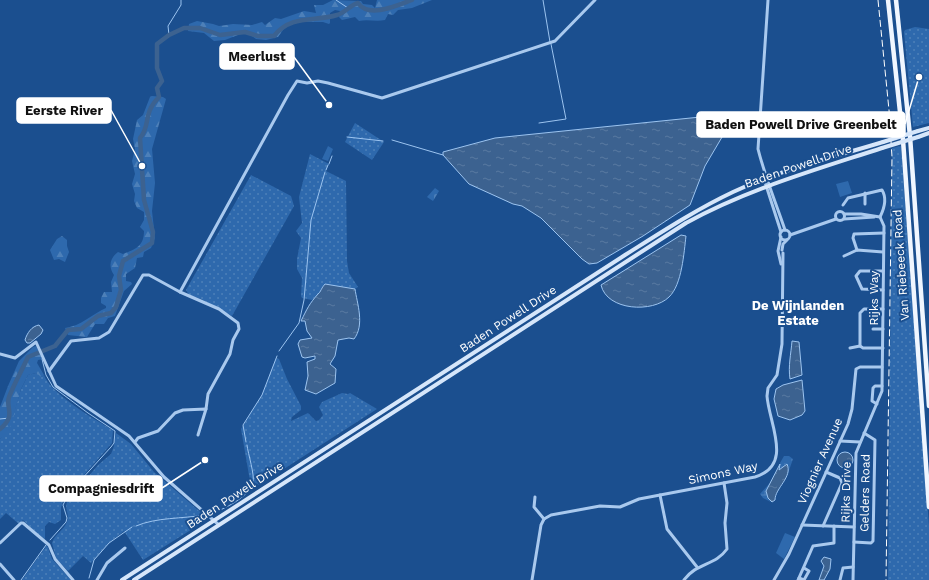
<svg xmlns="http://www.w3.org/2000/svg" width="929" height="580" font-family="'Work Sans',sans-serif">
	<style>
		.grass { fill: url(#grass-dots) }
		.forest { fill: url(#forest-firs) }
		.wetland { fill: url(#wetland-marsh) }
		.cemetery { fill: url(#cemetery-stones) }
		.green { fill: #2e69ad }
		.water { fill: url(#water-ripples); stroke: #9cc4f0 }
		.lines { fill: none; stroke-linecap: round; stroke-linejoin: round }
		.stream { stroke: #9cc4f0; stroke-width: 1 }
		.river { stroke: #3c6290; stroke-width: 4.5 }
		.minor { stroke: #a9c9ee; stroke-width: 3 }
		.secondary { stroke: #d6e6fa; stroke-width: 4 }
		.primary { stroke: #f0f6ff; stroke-width: 4.5 }
		.rail { stroke: #fff; stroke-width: 1; stroke-dasharray: 7 3; stroke-linecap: butt }
		.secondary-bridge { stroke: #d6e6fa; stroke-width: 4 }
		.labels { text-anchor: middle; stroke-width: 4; stroke-linejoin: round; paint-order: stroke }
		.street-label { font-size: 12px; fill: #fff; stroke: #1b4f8f }
		.neighbourhood-label { font-size: 13px; font-weight: bold; fill: #fff; stroke: #1b4f8f }
		.leader { fill: none; stroke: #fff; stroke-width: 1.5 }
		.callout-dot { fill: #fff; stroke: #1b4f8f; stroke-width: 1.5 }
		.callout { fill: #fff; stroke: #fff; stroke-width: 1.5 }
		.callout-label { font-size: 13px; text-anchor: middle; font-weight: bold; fill: #111 }
	</style>
	<defs>
		<pattern id="grass-dots" width="8" height="8" patternUnits="userSpaceOnUse"><rect width="8" height="8" fill="#2e69ad"/><path d="M2 2h.1M6 6h.1" fill="none" stroke="#4d80b9" stroke-width="1.8" stroke-linecap="round"/></pattern>
		<pattern id="forest-firs" width="22" height="20" patternUnits="userSpaceOnUse"><rect width="22" height="20" fill="#2e69ad"/><path d="M5 1l3.5 6h-7zM16 11l3.5 6h-7z" fill="#4d80b9"/></pattern>
		<pattern id="wetland-marsh" width="20" height="14" patternUnits="userSpaceOnUse"><rect width="20" height="14" fill="#2e69ad"/><path d="M1 5h8M5 5V1M11 12h8M15 12V8" fill="none" stroke="#4d80b9"/></pattern>
		<pattern id="cemetery-stones" width="16" height="16" patternUnits="userSpaceOnUse"><rect width="16" height="16" fill="#2e69ad"/><path d="M2 7V4a2 2 0 0 1 4 0v3zM10 15v-3a2 2 0 0 1 4 0v3z" fill="#4d80b9"/></pattern>
		<pattern id="water-ripples" width="26" height="14" patternUnits="userSpaceOnUse"><rect width="26" height="14" fill="#3c6290"/><path d="M2 4q2-2 4 0t4 0M15 11q2-2 4 0t4 0" fill="none" stroke="#597aa1"/></pattern>
	</defs>
	<rect width="100%" height="100%" fill="#1b4f8f"/>
	<g class="grass">
		<polygon points="915,27 929,29 929,123 913,127 904,32 905,30"/>
		<polygon points="355,123 384,142 372,160 345,142"/>
		<polygon points="901,146 929,526 929,580 888,580 892,148"/>
		<polygon points="310,154 329,164 326,171 346,181 347,261 349,273 358,287 355,289 325,284 322,287 319,294 312,300 302,298 301,296 302,278 297,269 297,259 301,238 296,231 302,223 299,197"/>
		<polygon points="251,175 291,196 294,206 232,316 201,299 189,295 186,290"/>
		<polygon points="276,358 279,359 287,379 301,406 301,410 292,417 291,421 308,413 316,421 319,420 323,415 319,407 322,402 342,393 348,394 350,393 377,409 259,485 250,481 241,429 262,395"/>
		<path d="M36 373 41 377 44 375C50 393 95 420 113 430L112 443 64 498 61 508V520L55 524 49 522 45 526V539L36 533 23 520 19 524 6 513 0 519V439L9 429 21 389 28 375Z"/>
		<path d="M116 433 131 444 154 472 205 516V521L143 560 124 531 109 543 91 563 83 556 68 571 56 558 52 543C55 534 64 530 67 522 70 514 64 509 67 502L98 465 111 454 114 446Z"/>
		<polygon points="47,545 52,559 71,580 22,580"/>
	</g>
	<g class="forest">
		<path d="M333 0 361 1 363 4 372 5 375 8 377 0H432L412 8 398 10 393 15 388 14 385 20C376 22 368 19 359 21L355 17 342 20 339 17 340 11 335 10 330 13V23L329 24 323 22H300L286 26 278 37 266 40 256 39 249 34 243 33 225 40 214 41 204 33 188 31 189 24 197 21 213 24 219 26 233 24 252 25 262 22 265 25 275 18 281 19 304 11 316 13 314 5H323Z"/>
		<path d="M152 96 163 97 166 99 152 149 155 183 152 211 155 238 151 248 144 252 143 257 137 258 135 268 126 274V281L131 282 132 284 124 291 115 316 108 318 104 324H95L87 337 68 335 65 328C81 326 92 314 106 308V306L101 303V298L104 292H112L111 282 114 275C108 266 110 258 118 252L123 254C136 249 144 246 144 231L140 227 144 220V212L137 208 134 201 135 194 132 184 135 174 132 161 135 149 133 139 137 120 143 115 150 97Z"/>
		<polygon points="62,236 67,240 67,246 69,252 65,262 59,259 54,260 50,250 57,239"/>
		<polygon points="36,346 43,359 38,360 37,363 44,375 41,377 36,373 28,375 21,389 9,432 0,439 0,407 8,386 19,361 33,347"/>
	</g>
	<g class="wetland">
		<polygon points="784,456 789,456 793,459 787,476 789,467 786,464 779,470 780,463"/>
		<polygon points="769,484 767,496 771,502 763,498 760,494"/>
	</g>
	<polygon class="cemetery" points="435,188 439,191 433,201 427,197"/>
	<g class="green">
		<polygon points="328,146 333,149 328,161 322,159"/>
		<polygon points="848,181 852,193 840,197 836,184"/>
		<polygon points="785,533 795,537 784,559 776,553"/>
	</g>
	<g class="water">
		<polygon points="720,115 727,123 725,132 705,166 690,205 643,236 597,263 589,264 582,259 541,218 522,206 513,204 469,184 443,155 443,152 495,138"/>
		<path d="M681 235 686 236C684 252 682 285 669 297 653 313 607 311 601 285Z"/>
		<path d="M325 284 355 289C357 303 365 325 354 339L349 338 338 340 335 356 330 364 336 369 335 383 316 394 305 390 308 376 307 362 315 359V356L305 358 302 357 298 344 300 340 312 338 307 331 305 321H301C307 309 309 304 318 294 321 292 321 288 325 284Z"/>
		<path d="M39 325 43 330 41 334 30 343H27L25 340C27 333 32 326 39 325Z"/>
		<path d="M792 341 799 342 802 375 790 379C788 366 791 354 792 341Z"/>
		<polygon points="802,380 805,411 802,415 790,420 778,416 774,399 776,389 783,385"/>
		<circle cx="845" cy="460" r="8"/>
		<path d="M780 464 779 470 787 464C793 477 775 488 775 500L772 502 768 498 766 491Z"/>
		<polygon points="824,557 831,559 830,569 824,580 819,580 824,566 821,561"/>
	</g>
	<g class="lines">
		<g class="stream">
			<polyline points="336,0 348,8"/>
			<polyline points="543,0 550,42"/>
			<polyline points="169,35 168,26 181,5 181,0"/>
			<polyline points="539,123 566,119 551,44"/>
			<polyline points="347,137 383,141"/>
			<polyline points="392,140 443,155"/>
			<polyline points="329,164 332,156"/>
			<polyline points="326,170 328,165"/>
			<polyline points="279,351 299,323 304,300 311,220 325,172"/>
			<polyline points="42,359 46,375 53,387 88,413 115,431 114,443 111,447 69,493 63,505 67,518 66,522 50,540"/>
			<polyline points="0,419 9,418"/>
			<polyline points="246,442 243,425 262,395 277,356"/>
			<path d="M211 513C222 511 250 496 253 483 255 475 248 454 247 445"/>
			<path d="M136 526C157 517 182 519 204 515"/>
			<polyline points="89,578 94,560 109,543 132,527"/>
			<polyline points="21,580 46,545"/>
		</g>
		<path class="river" d="M0 429C17 415 5 408 9 397 14 384 22 370 28 357L55 346 68 330 81 329 98 316 111 313 116 307 121 290 119 276 123 261 152 243 153 232 144 200 140 138C151 126 142 114 159 97L157 88 162 81 157 68V44L169 35 184 28H200L220 35 245 32 258 36H274C291 14 315 22 337 15 345 13 350 5 358 3 369 19 398 5 412 0"/>
		<g class="minor">
			<path d="M768 0 758 149C765 177 776 203 785 230"/>
			<polyline points="764,179 781,232"/>
			<polyline points="865,204 865,193"/>
			<path d="M843 205 848 198 882 190C887 198 884 209 880 217"/>
			<circle cx="840" cy="216" r="4.5"/>
			<polyline points="844,214 861,214 880,217"/>
			<polyline points="844,219 874,217"/>
			<circle cx="785" cy="235" r="5"/>
			<polyline points="790,235 836,219"/>
			<polyline points="781,237 778,251 781,264"/>
			<polyline points="782,250 783,244 787,240"/>
			<polyline points="857,250 853,238 854,234 884,233"/>
			<polyline points="844,256 857,250 883,252"/>
			<polyline points="883,290 862,289 856,276 860,271 883,271"/>
			<polyline points="180,292 219,309 238,323 239,329 233,340 230,354 208,394 206,409"/>
			<polyline points="873,329 883,329"/>
			<polyline points="850,348 860,346"/>
			<polyline points="883,348 863,348 860,346 860,313 864,309 883,309"/>
			<polyline points="0,354 15,358 36,342 56,386 129,436 164,477 219,525"/>
			<polyline points="49,371 71,341 99,338 109,332 143,275 149,275 180,292 288,95 297,81 307,83 318,81 328,83 382,98 555,41 595,0"/>
			<polyline points="877,404 872,401 873,388 875,386 882,386"/>
			<polyline points="840,441 860,442"/>
			<polyline points="135,442 138,438 158,431 175,413 183,410 206,409 198,435"/>
			<polyline points="660,495 667,529 697,567"/>
			<polyline points="535,497 534,507 544,519"/>
			<path d="M544 519 551 515 600 506 620 507 639 499 755 477C794 465 769 424 767 396L768 388 777 375 782 344 783 253"/>
			<polyline points="802,525 854,527"/>
			<polyline points="823,526 842,483 840,478 826,472"/>
			<polyline points="854,542 871,543 873,541 875,440 864,433"/>
			<polyline points="0,543 21,523 23,523 49,545 55,559 73,580"/>
			<polyline points="0,564 14,580"/>
			<polyline points="799,578 804,580 809,571 804,568"/>
			<polyline points="97,580 107,563 125,548"/>
			<polyline points="532,580 541,525 544,519"/>
			<path d="M684 580C697 562 715 566 727 549L725 523 727 503 724 483"/>
			<polyline points="774,580 789,554 848,424 852,409 856,369 860,367 882,367"/>
			<polyline points="798,580 813,546 834,543 834,526"/>
			<polyline points="840,580 843,568 853,567"/>
			<polyline points="853,580 856,453 882,391 884,226 880,217"/>
		</g>
		<g class="secondary">
			<polyline points="918,131 929,128"/>
			<polyline points="918,137 929,133"/>
			<path d="M122 580 625 255C660 233 695 210 733 192 779 170 834 157 883 142"/>
			<path d="M134 580 686 223C748 189 815 170 882 148"/>
		</g>
		<g class="primary">
			<polyline points="888,0 903,140 929,507"/>
			<polyline points="896,0 910,136 929,406"/>
		</g>
		<polyline class="rail" points="878,0 889,110 892,157 886,580"/>
		<g class="secondary-bridge">
			<polyline points="883,142 918,131"/>
			<polyline points="882,148 918,137"/>
		</g>
	</g>
	<g class="labels">
		<g class="street-label">
			<text transform="translate(798 166) rotate(-19)" y="4">Baden Powell Drive</text>
			<text transform="translate(901 265) rotate(-94)" y="4">Van Riebeeck Road</text>
			<text transform="translate(874 298) rotate(-90)" y="4">Rijks Way</text>
			<text transform="translate(508 319) rotate(-33)" y="4">Baden Powell Drive</text>
			<text transform="translate(820 461) rotate(-66)" y="4">Viognier Avenue</text>
			<text transform="translate(723 473) rotate(-12)" y="4">Simons Way</text>
			<text transform="translate(846 492) rotate(-89)" y="4">Rijks Drive</text>
			<text transform="translate(865 493) rotate(-89)" y="4">Gelders Road</text>
			<text transform="translate(235 495) rotate(-33)" y="4">Baden Powell Drive</text>
		</g>
		<g class="neighbourhood-label">
			<text x="798" y="310">De Wijnlanden<tspan x="798" dy="15">Estate</tspan></text>
		</g>
	</g>
	<path class="leader" d="M329 105L294 57M142 166L111 110M919 77L905 124M205 460L162 488"/>
	<g class="callout-dot">
		<circle cx="329" cy="105" r="4"/>
		<circle cx="142" cy="166" r="4"/>
		<circle cx="919" cy="77" r="4"/>
		<circle cx="205" cy="460" r="4"/>
	</g>
	<g class="callout">
		<rect x="220" y="44" width="74" height="25" rx="4"/>
		<rect x="17" y="98" width="94" height="25" rx="4"/>
		<rect x="697" y="112" width="208" height="25" rx="4"/>
		<rect x="40" y="476" width="122" height="25" rx="4"/>
	</g>
	<g class="callout-label">
		<text x="257" y="61">Meerlust</text>
		<text x="64" y="115">Eerste River</text>
		<text x="801" y="129">Baden Powell Drive Greenbelt</text>
		<text x="101" y="493">Compagniesdrift</text>
	</g>
</svg>
